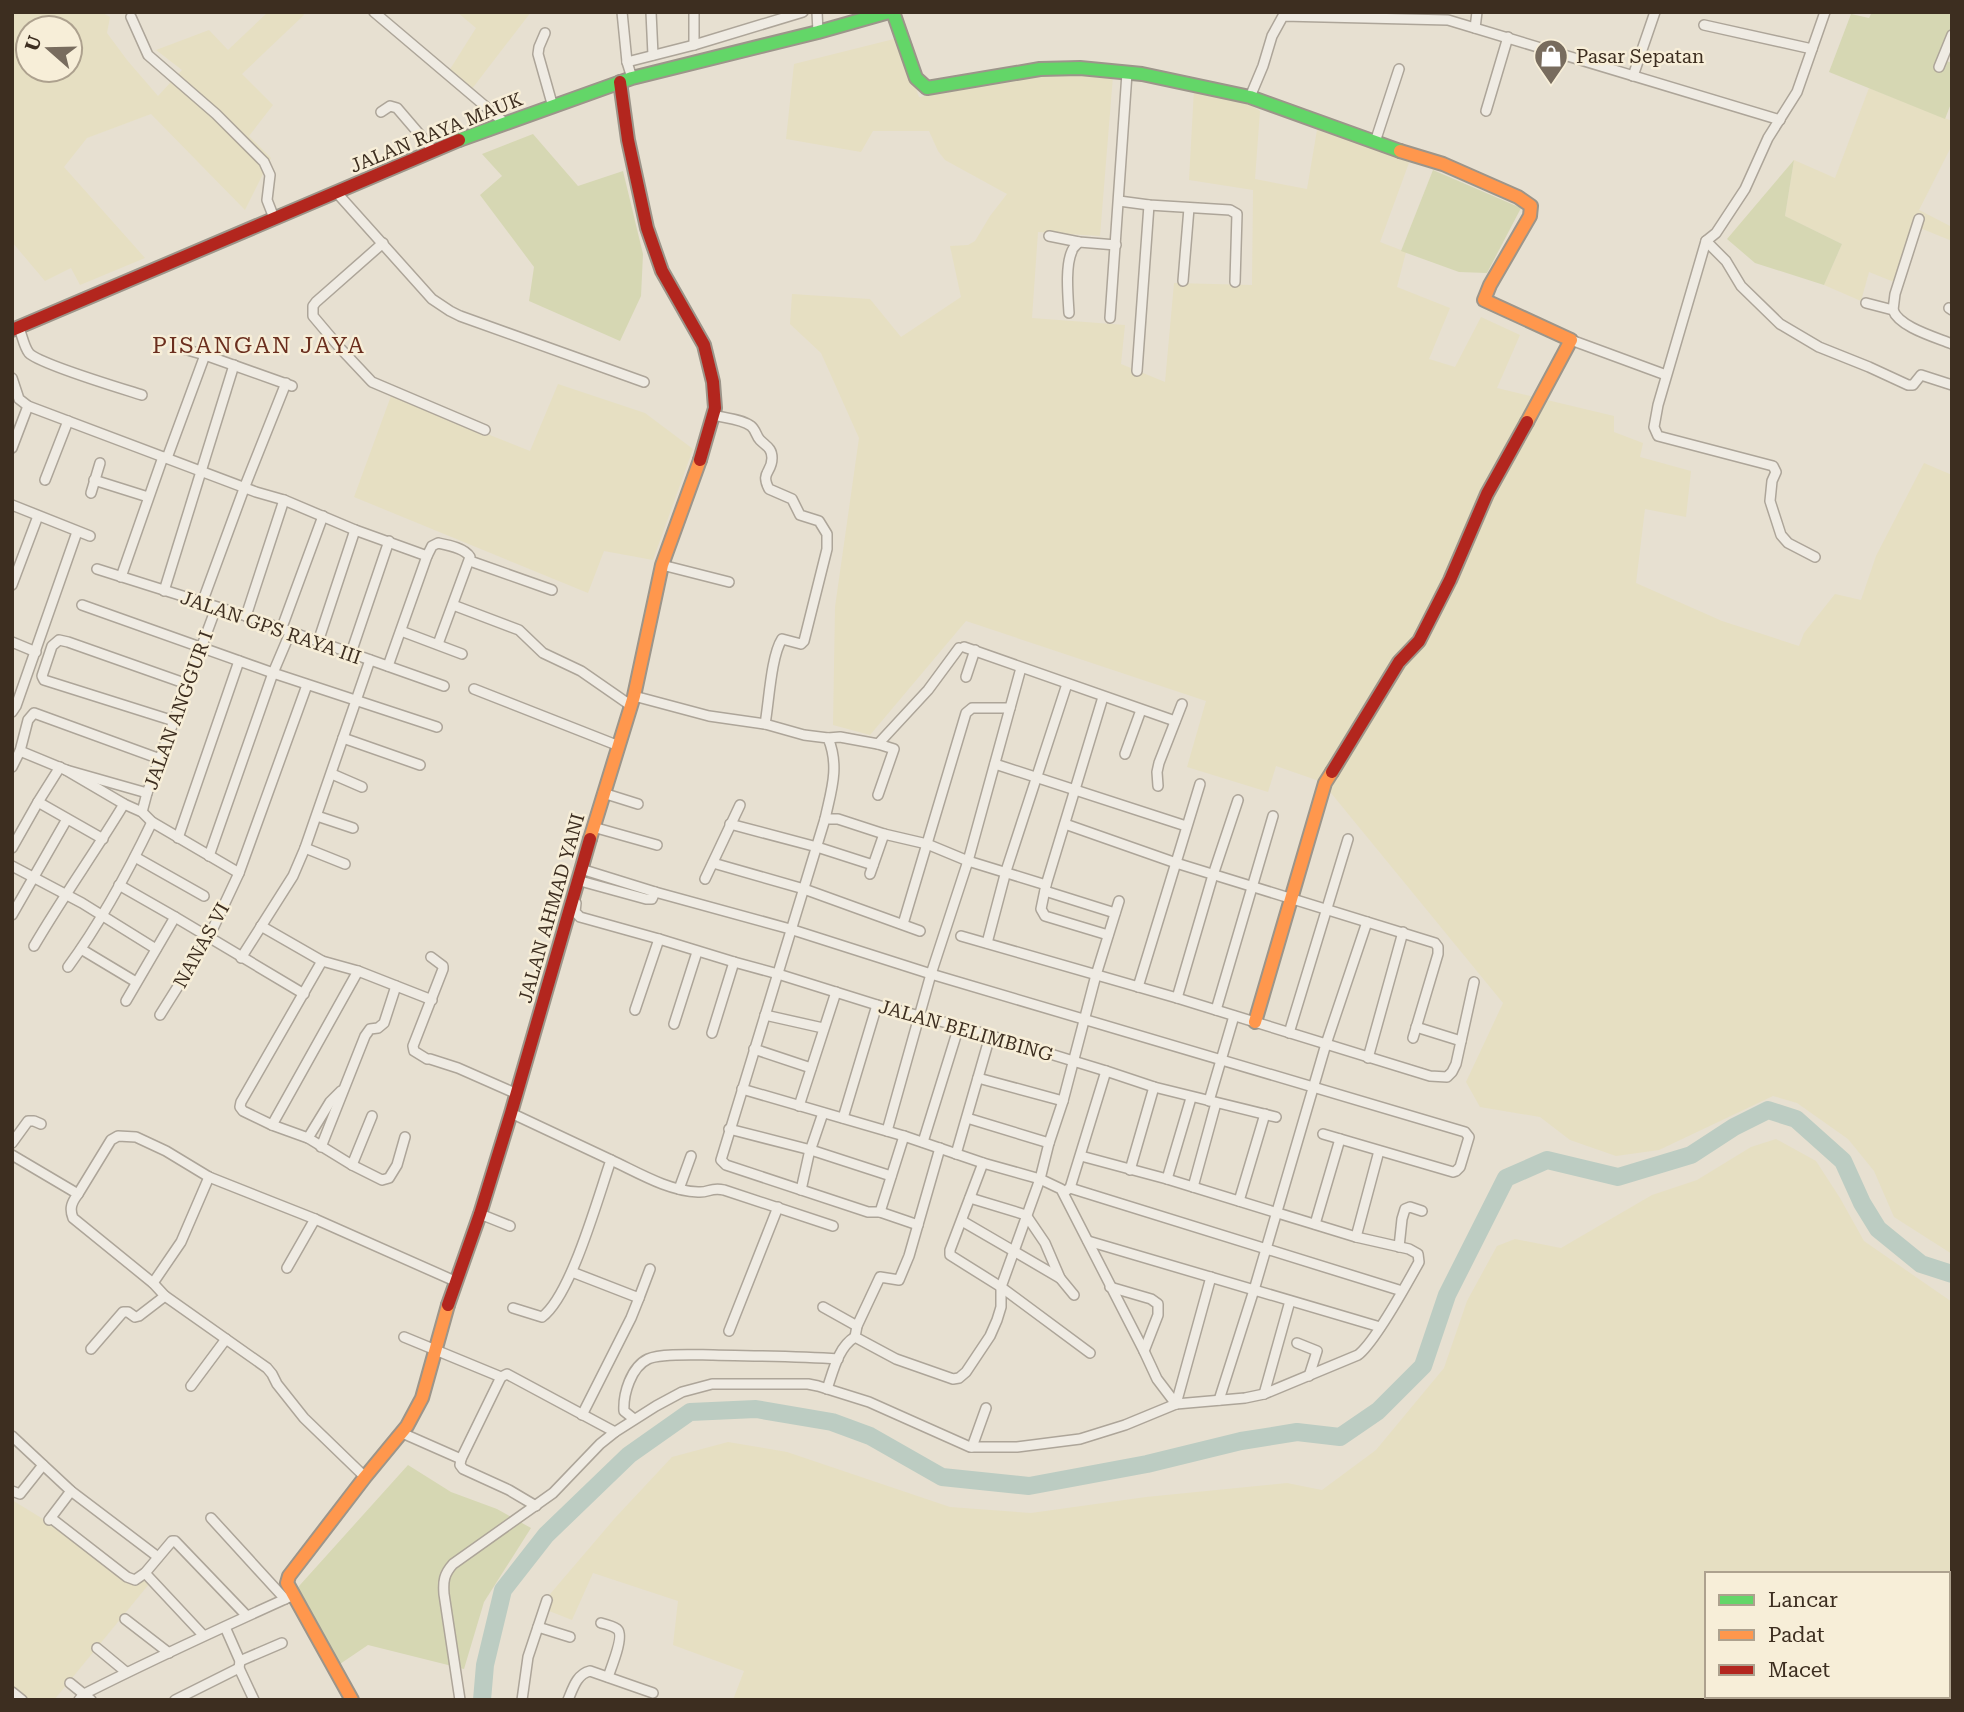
<svg xmlns="http://www.w3.org/2000/svg" width="1964" height="1712" font-family="'Roboto Serif',serif">
	<style>
		.farmland { fill: #e6dfc2; fill-rule: evenodd }
		.green { fill: #d6d7b3 }
		.lines { fill: none; stroke-linecap: round; stroke-linejoin: round }
		.river { stroke: #bcccc2; stroke-width: 18 }
		.street-casing { stroke: #ada599; stroke-width: 12 }
		.fast-casing { stroke: #9c958a; stroke-width: 16 }
		.slow-casing { stroke: #9c958a; stroke-width: 16 }
		.jam-casing { stroke: #9c958a; stroke-width: 16 }
		.street { stroke: #efebe3; stroke-width: 9 }
		.fast { stroke: #63d668; stroke-width: 12 }
		.slow { stroke: #ff974d; stroke-width: 12 }
		.jam { stroke: #b3261e; stroke-width: 12 }
		.labels { text-anchor: middle; stroke-width: 5; stroke-linejoin: round; paint-order: stroke }
		.poi-label { font-size: 19px; fill: #3d2e20; stroke: #f7eed8; text-anchor: start }
		.street-label { font-size: 19px; fill: #3d2e20; stroke: #f7eed8 }
		.quarter-label { font-size: 23px; letter-spacing: 2px; fill: #6b2e1e; stroke: #f7eed8 }
	</style>
	<rect width="100%" height="100%" fill="#e7e0d1"/>
	<g class="farmland">
		<path d="M12 12H101L110 17 107 33 127 60 158 96 182 70 156 50 209 30 228 50 268 12H302L304 15 242 74 273 105 249 136 271 158 245 210 151 114 87 138 64 167 145 258 80 285 71 268 45 281 12 242ZM28 28H70V70H28Z"/>
		<polygon points="457,12 531,12 468,94 447,74 476,28"/>
		<polygon points="898,38 919,97 1056,74 1113,76 1100,236 1038,232 1032,318 1125,325 1121,364 1165,382 1174,283 1252,285 1253,190 1189,180 1194,89 1231,94 1260,111 1255,179 1307,189 1317,130 1410,160 1380,242 1406,252 1397,287 1450,308 1429,359 1455,367 1481,317 1520,335 1497,388 1614,416 1614,432 1643,443 1640,457 1691,471 1686,517 1645,509 1636,583 1722,621 1799,646 1804,633 1835,594 1861,600 1876,556 1924,463 1952,475 1952,1254 1894,1217 1874,1171 1848,1139 1797,1103 1773,1096 1659,1150 1616,1156 1570,1140 1540,1117 1480,1107 1466,1082 1503,1003 1322,782 1276,766 1268,792 1187,767 1206,701 966,621 870,735 833,725 835,607 859,438 821,353 790,324 792,294 870,299 901,337 961,297 950,246 968,245 975,241 990,216 1007,194 945,160 938,151 929,131 873,131 861,152 786,139 794,64"/>
		<polygon points="1869,88 1952,121 1952,145 1919,210 1952,227 1952,241 1915,226 1899,284 1869,272 1861,301 1824,285 1842,244 1785,216 1794,160 1835,178"/>
		<polygon points="558,384 645,413 693,449 653,560 604,551 588,593 354,497 391,396 530,451"/>
		<path d="M1776 1139 1816 1161 1840 1198 1864 1241 1952 1302V1700H733L744 1671 673 1645 678 1601 593 1573 572 1620 539 1607 615 1518 672 1457 728 1442 787 1452 950 1507 1031 1513 1146 1497 1287 1483 1322 1490 1376 1450 1444 1368 1467 1301 1497 1246 1515 1239 1561 1248 1652 1195 1697 1180 1751 1147ZM1707 1574H1948V1696H1707Z"/>
		<polygon points="12,1500 149,1584 54,1700 25,1700 12,1688"/>
	</g>
	<g class="green">
		<polygon points="1872,12 1952,12 1952,33 1941,59 1952,63 1952,101 1945,119 1829,72 1851,14 1869,18"/>
		<polygon points="533,134 578,186 623,171 643,254 641,296 620,341 529,301 534,267 480,195 502,176 482,154"/>
		<polygon points="1794,160 1785,216 1842,244 1824,285 1755,263 1727,239"/>
		<polygon points="1433,170 1521,208 1487,273 1459,272 1401,251"/>
		<polygon points="408,1465 451,1492 497,1509 531,1528 484,1602 464,1669 368,1645 340,1664 291,1595"/>
	</g>
	<g class="lines">
		<polyline class="river" points="482,1700 485,1665 503,1590 546,1535 629,1455 690,1412 756,1409 832,1422 870,1436 942,1477 1029,1486 1147,1464 1241,1441 1297,1432 1340,1437 1378,1411 1423,1366 1447,1295 1506,1178 1547,1160 1618,1177 1691,1155 1734,1127 1768,1110 1796,1119 1843,1161 1862,1203 1878,1229 1921,1264 1952,1274"/>
		<g class="street-casing">
			<g id="street">
				<polyline points="374,12 505,123"/>
				<polyline points="622,12 627,62 632,78"/>
				<polyline points="651,12 653,55"/>
				<polyline points="817,12 818,32"/>
				<polyline points="131,17 148,55 216,114 264,162 270,175 267,200 274,218"/>
				<polyline points="1704,25 1812,49"/>
				<polyline points="1475,28 1477,12"/>
				<polyline points="545,33 539,47 538,54 553,107"/>
				<polyline points="694,45 694,12"/>
				<polyline points="627,62 694,45 803,12"/>
				<polyline points="1939,67 1952,35"/>
				<polyline points="1633,76 1655,12"/>
				<polyline points="1250,97 1263,66 1272,36 1283,16 1448,20 1780,120"/>
				<polyline points="1486,111 1508,37"/>
				<polyline points="381,112 390,106 397,108 433,150"/>
				<polyline points="1375,142 1399,69"/>
				<polyline points="337,193 432,299 450,311 460,316 644,382"/>
				<polyline points="1119,201 1149,205 1230,210 1237,214 1235,282"/>
				<polyline points="1049,236 1079,242 1116,245"/>
				<polyline points="1706,241 1726,261 1741,286 1780,324 1819,347 1869,367 1908,385 1913,385 1921,375 1952,385"/>
				<polyline points="383,243 316,302 313,306 313,316 340,348 372,382 485,430"/>
				<polyline points="1183,281 1189,208"/>
				<path d="M1866 303 1893 310C1899 327 1935 337 1952 344"/>
				<polyline points="1949,308 1952,310"/>
				<polyline points="1893,310 1895,294 1919,219"/>
				<path d="M1069 313C1068 296 1065 266 1072 251 1072 249 1078 243 1079 242"/>
				<polyline points="1110,318 1127,73"/>
				<path d="M19 328C22 335 24 347 29 353 39 364 123 389 142 395"/>
				<polyline points="1571,340 1666,375"/>
				<polyline points="184,349 205,355 292,386"/>
				<polyline points="1137,371 1149,205"/>
				<polyline points="12,378 19,399 28,406 256,492 284,500 355,530 427,556"/>
				<path d="M713 415C724 418 742 419 751 426 756 430 756 436 760 440 766 446 772 448 772 458 772 473 760 472 769 489L792 499 800 515 819 521 827 534V549L804 641 801 644 782 639C771 656 769 702 765 724"/>
				<polyline points="12,448 28,406"/>
				<polyline points="167,458 205,355"/>
				<polyline points="45,480 68,421"/>
				<polyline points="94,480 148,497"/>
				<polyline points="91,493 100,463"/>
				<polyline points="12,505 90,536"/>
				<polyline points="1815,557 1788,543 1781,535 1770,501 1772,481 1776,472 1773,466 1658,436 1654,427 1658,405 1706,241 1716,233 1745,189 1768,138 1797,92 1825,12"/>
				<polyline points="470,561 552,590"/>
				<polyline points="662,565 729,582"/>
				<polyline points="97,569 246,616 444,686"/>
				<polyline points="121,577 163,457"/>
				<polyline points="12,585 38,516"/>
				<polyline points="164,591 234,365"/>
				<polyline points="202,603 245,486 286,383"/>
				<polyline points="82,605 273,673 437,727"/>
				<polyline points="453,605 519,630 543,653 581,671 630,705"/>
				<polyline points="246,616 284,500"/>
				<polyline points="281,630 323,516"/>
				<polyline points="401,631 462,654"/>
				<polyline points="12,642 36,652"/>
				<polyline points="318,642 355,530"/>
				<polyline points="964,647 1175,721"/>
				<polyline points="351,653 389,541"/>
				<path d="M388 666 427 556 432 546 438 543C448 545 465 548 470 557L438 644"/>
				<polyline points="966,677 975,650"/>
				<polyline points="474,689 619,746"/>
				<path d="M634 696 709 716 765 724 804 735 828 738C840 767 831 791 825 819"/>
				<polyline points="1103,697 1046,885 1041,909 1045,916 1108,935"/>
				<polyline points="12,712 16,706 77,532"/>
				<polyline points="174,721 44,680 42,676 52,646 59,640 68,642 187,684"/>
				<polyline points="343,738 420,765"/>
				<polyline points="828,738 840,737 878,744 928,690 959,648"/>
				<polyline points="20,751 66,770 147,793"/>
				<polyline points="1125,754 1141,710"/>
				<polyline points="995,764 1186,826"/>
				<polyline points="12,767 20,751 28,720 34,713 160,759"/>
				<polyline points="66,770 124,804 142,812 152,822 239,873"/>
				<polyline points="332,774 362,787"/>
				<polyline points="1158,786 1157,772 1159,763 1182,704"/>
				<polyline points="603,793 638,804"/>
				<polyline points="878,795 894,749 878,744"/>
				<polyline points="38,802 103,839"/>
				<polyline points="142,812 147,793 216,608"/>
				<polyline points="317,816 353,828"/>
				<polyline points="730,824 817,847 873,865"/>
				<polyline points="1065,824 1176,863 1435,943 1438,947 1438,954 1413,1038"/>
				<polyline points="593,827 657,845"/>
				<polyline points="178,838 239,661"/>
				<polyline points="12,848 38,802 60,767"/>
				<polyline points="305,848 345,864"/>
				<polyline points="209,856 273,673 290,633"/>
				<polyline points="135,857 204,896"/>
				<polyline points="713,863 804,889 920,931"/>
				<polyline points="12,866 82,903 156,949"/>
				<polyline points="581,869 655,892 790,929 931,974 1465,1132 1469,1137 1460,1167 1456,1171 1453,1172 1323,1134"/>
				<polyline points="870,874 884,834"/>
				<polyline points="705,879 740,805"/>
				<polyline points="584,882 646,899 652,899 655,892"/>
				<polyline points="119,885 175,917 304,994"/>
				<polyline points="1045,891 1115,913"/>
				<polyline points="576,903 575,912 580,917 659,939 734,962 778,974 877,1005 959,1026 1106,1071 1154,1087 1276,1117"/>
				<polyline points="12,915 67,819"/>
				<polyline points="903,924 966,713 972,708 1010,708"/>
				<polyline points="261,926 322,961 358,971 432,1000"/>
				<polyline points="961,936 1177,998 1430,1076 1447,1077 1452,1072 1456,1064 1474,982"/>
				<polyline points="987,943 1006,871 1067,684"/>
				<path d="M34 946C62 898 95 852 124 804"/>
				<polyline points="81,949 136,982"/>
				<polyline points="431,957 443,966 443,969 413,1046 414,1051 427,1059 430,1059 458,1068 517,1094"/>
				<polyline points="241,958 293,876 305,848 370,660"/>
				<polyline points="322,961 241,1102 240,1107 243,1111 272,1125 308,1138 352,1165 382,1180 389,1178 397,1165 405,1137"/>
				<path d="M68 967C101 922 128 872 152 822"/>
				<polyline points="1138,987 1200,784"/>
				<polyline points="1177,998 1213,875 1238,800"/>
				<polyline points="126,1001 175,917"/>
				<polyline points="635,1010 659,939"/>
				<polyline points="1216,1010 1273,816"/>
				<polyline points="160,1015 209,937 239,873 307,685"/>
				<polyline points="765,1015 823,1028"/>
				<polyline points="674,1024 697,952"/>
				<polyline points="1416,1027 1461,1041"/>
				<polyline points="712,1033 734,962"/>
				<polyline points="1289,1033 1348,839"/>
				<polyline points="754,1049 811,1068"/>
				<polyline points="1368,1058 1403,932"/>
				<polyline points="978,1078 1063,1101"/>
				<polyline points="742,1089 904,1136 983,1163 1040,1179 1061,1189 1144,1351 1157,1379 1176,1404"/>
				<polyline points="1209,1101 1234,1016"/>
				<polyline points="799,1106 836,992"/>
				<path d="M511 1113 611 1160C598 1197 571 1296 542 1317L513 1308"/>
				<polyline points="843,1118 877,1005"/>
				<polyline points="967,1118 1049,1143"/>
				<polyline points="272,1125 358,971"/>
				<polyline points="729,1129 811,1150 891,1176"/>
				<polyline points="887,1131 931,974 968,861 1021,668"/>
				<polyline points="308,1138 330,1102 341,1091"/>
				<polyline points="923,1142 959,1026"/>
				<polyline points="12,1143 28,1121 34,1121 41,1124"/>
				<polyline points="321,1147 365,1036 370,1029 378,1028 384,1023 396,986"/>
				<polyline points="956,1154 990,1036"/>
				<path d="M12 1155 78 1194C72 1202 69 1208 73 1218L153 1283 165 1296 267 1368 272 1374 277 1384 304 1418 365 1477"/>
				<path d="M611 1160C637 1172 668 1191 698 1192 709 1193 710 1187 724 1190L833 1226"/>
				<polyline points="983,1163 950,1250 950,1255 1001,1287 1090,1353"/>
				<polyline points="352,1165 372,1116"/>
				<polyline points="1130,1170 1154,1087"/>
				<polyline points="1167,1179 1191,1098"/>
				<polyline points="1193,1187 1216,1103"/>
				<polyline points="1070,1188 1106,1071"/>
				<polyline points="679,1189 691,1156"/>
				<polyline points="801,1190 809,1154 823,1113"/>
				<polyline points="1064,1192 1070,1188 1402,1291"/>
				<polyline points="78,1194 111,1140 118,1136 136,1137 166,1151 209,1177 315,1219 457,1282"/>
				<polyline points="970,1198 1026,1215 1045,1243 1060,1278"/>
				<polyline points="1239,1201 1265,1114"/>
				<polyline points="880,1212 904,1136"/>
				<polyline points="480,1214 510,1226"/>
				<polyline points="962,1221 1060,1278 1074,1295"/>
				<polyline points="1315,1224 1340,1139"/>
				<polyline points="918,1225 880,1212 868,1212 726,1165 721,1160 825,819 838,819 884,834 927,844 968,861 1046,885"/>
				<polyline points="1356,1237 1379,1151"/>
				<polyline points="1088,1241 1380,1327"/>
				<polyline points="1399,1247 1402,1219 1405,1209 1410,1207 1422,1211"/>
				<polyline points="287,1268 315,1219"/>
				<polyline points="572,1272 639,1298 650,1269"/>
				<polyline points="153,1283 181,1242 209,1177"/>
				<polyline points="1110,1287 1151,1299 1158,1304 1158,1315 1144,1351"/>
				<polyline points="823,1307 857,1326"/>
				<polyline points="729,1331 778,1207"/>
				<polyline points="404,1337 501,1377 507,1374 615,1432"/>
				<polyline points="855,1337 857,1326 880,1277 899,1280 909,1256 940,1148"/>
				<polyline points="1297,1343 1317,1351 1309,1376"/>
				<polyline points="91,1349 123,1312 128,1312 135,1317 139,1316 165,1296"/>
				<polyline points="191,1386 226,1339"/>
				<path d="M827 1389C833 1372 838 1347 855 1337L896 1359 953 1379 959 1378 966 1372 990 1336 997 1320 1001 1307V1287L1040 1179 1049 1143 1063 1101 1096 975 1119 901"/>
				<polyline points="1264,1394 1290,1301"/>
				<polyline points="1219,1400 1254,1290 1326,1044 1367,922"/>
				<polyline points="1176,1404 1211,1277"/>
				<polyline points="582,1415 631,1318 639,1298"/>
				<path d="M634 1419 624 1411C623 1394 631 1367 648 1359 661 1353 697 1355 713 1355 754 1356 796 1356 838 1359"/>
				<polyline points="402,1433 461,1459 460,1465 463,1469 509,1490 536,1506"/>
				<polyline points="12,1436 71,1491 158,1557"/>
				<polyline points="972,1447 986,1408"/>
				<polyline points="461,1459 501,1377"/>
				<polyline points="12,1491 20,1494 43,1465"/>
				<polyline points="51,1518 127,1577 135,1580 145,1573 172,1541 175,1541 246,1615"/>
				<polyline points="211,1518 285,1599"/>
				<polyline points="49,1520 71,1491"/>
				<polyline points="145,1573 203,1635"/>
				<polyline points="125,1619 169,1653"/>
				<path d="M601 1623C605 1624 613 1626 617 1629 625 1635 611 1668 608 1677"/>
				<polyline points="225,1627 240,1661 239,1668 254,1700"/>
				<polyline points="538,1627 570,1637"/>
				<polyline points="97,1648 126,1672"/>
				<polyline points="240,1661 282,1643"/>
				<polyline points="70,1683 91,1700"/>
				<polyline points="12,1692 22,1700"/>
				<path d="M79 1700 84 1694C153 1659 223 1627 294 1595"/>
				<polyline points="175,1700 239,1668"/>
				<path d="M460 1700 444 1594C443 1581 444 1574 453 1564L553 1493 600 1444 615 1432 656 1406 682 1392 712 1384H808L818 1386 869 1402 970 1447H1017L1080 1439 1125 1425 1176 1404 1245 1398 1264 1394 1358 1355C1374 1343 1408 1282 1419 1262L1418 1254 1409 1249 1356 1237 1167 1179 1081 1156"/>
				<polyline points="522,1700 528,1657 547,1600"/>
				<path d="M568 1700C573 1688 577 1674 590 1671L653 1693"/>
				<polyline points="1712,1700 1714,1696"/>
			</g>
		</g>
		<g class="fast-casing">
			<g id="fast">
				<polyline points="893,12 916,78 927,88 1040,69 1080,68 1142,74 1250,97 1400,151"/>
				<polyline points="459,140 632,78 818,32 889,12"/>
			</g>
		</g>
		<g class="slow-casing">
			<g id="slow">
				<polyline points="1400,151 1443,164 1518,197 1531,206 1530,216 1490,285 1484,300 1571,340 1527,422"/>
				<polyline points="590,839 634,696 662,565 700,460"/>
				<polyline points="1255,1022 1325,783 1332,772"/>
				<polyline points="352,1700 287,1583 289,1576 365,1477 407,1426 422,1398 448,1305"/>
			</g>
		</g>
		<g class="jam-casing">
			<g id="jam">
				<polyline points="620,82 628,140 647,228 662,271 704,345 713,382 715,408 700,460"/>
				<polyline points="12,330 459,140"/>
				<polyline points="1332,772 1399,662 1419,641 1450,580 1487,494 1527,422"/>
				<polyline points="448,1305 480,1214 511,1113 590,839"/>
			</g>
		</g>
		<use href="#street" class="street"/>
		<use href="#fast" class="fast"/>
		<use href="#slow" class="slow"/>
		<use href="#jam" class="jam"/>
	</g>
	<defs>
		<g id="shop-pin" transform="scale(1.75)"><path d="M0 17L-7.5 6A9.5 9.5 0 1 1 7.5 6Z" fill="#786c5e" stroke="#f7eed8"/><path d="M-5-2.5h2.3a2.7 3.5 0 0 1 5.4 0H5L5.5 6h-11ZM-1.5-2.5h3a1.5 2.3 0 0 0-3 0Z" fill="#fff"/></g>
	</defs>
	<g fill-rule="evenodd">
		<use href="#shop-pin" x="1551" y="56"/>
	</g>
	<g class="labels">
		<g class="poi-label">
			<text x="1576" y="63">Pasar Sepatan</text>
		</g>
		<g class="street-label">
			<text transform="translate(436 132) rotate(-22)" y="7">JALAN RAYA MAUK</text>
			<text transform="translate(271 627) rotate(19)" y="7">JALAN GPS RAYA III</text>
			<text transform="translate(178 710) rotate(-70)" y="7">JALAN ANGGUR I</text>
			<text transform="translate(551 908) rotate(-74)" y="7">JALAN AHMAD YANI</text>
			<text transform="translate(201 945) rotate(-61)" y="7">NANAS VI</text>
			<text transform="translate(966 1030) rotate(16)" y="7">JALAN BELIMBING</text>
		</g>
		<g class="quarter-label">
			<text x="259" y="353">PISANGAN JAYA</text>
		</g>
	</g>
	<rect width="1964" height="1712" fill="none" stroke="#3d2e20" stroke-width="28"/>
	<rect x="1705" y="1572" width="245" height="126" fill="#f7eed8" stroke="#ada18e" stroke-width="2"/>
	<rect x="1719" y="1595" width="35" height="10" fill="#63d668" stroke="#ada18e" stroke-width="2"/>
	<text x="1768" y="1607" font-size="21" fill="#3d2e20">Lancar</text>
	<rect x="1719" y="1630" width="35" height="10" fill="#ff974d" stroke="#ada18e" stroke-width="2"/>
	<text x="1768" y="1642" font-size="21" fill="#3d2e20">Padat</text>
	<rect x="1719" y="1665" width="35" height="10" fill="#b3261e" stroke="#ada18e" stroke-width="2"/>
	<text x="1768" y="1677" font-size="21" fill="#3d2e20">Macet</text>
	<g transform="translate(49 49) rotate(290)"><circle r="33" fill="#f7eed8" stroke="#ada18e" stroke-width="2"/>
	<path d="M0-5L12 26L0 18L-12 26Z" fill="#786c5e"/>
	<text y="-10" font-size="19" font-weight="bold" text-anchor="middle" fill="#3d2e20">U</text>
	</g>
</svg>
